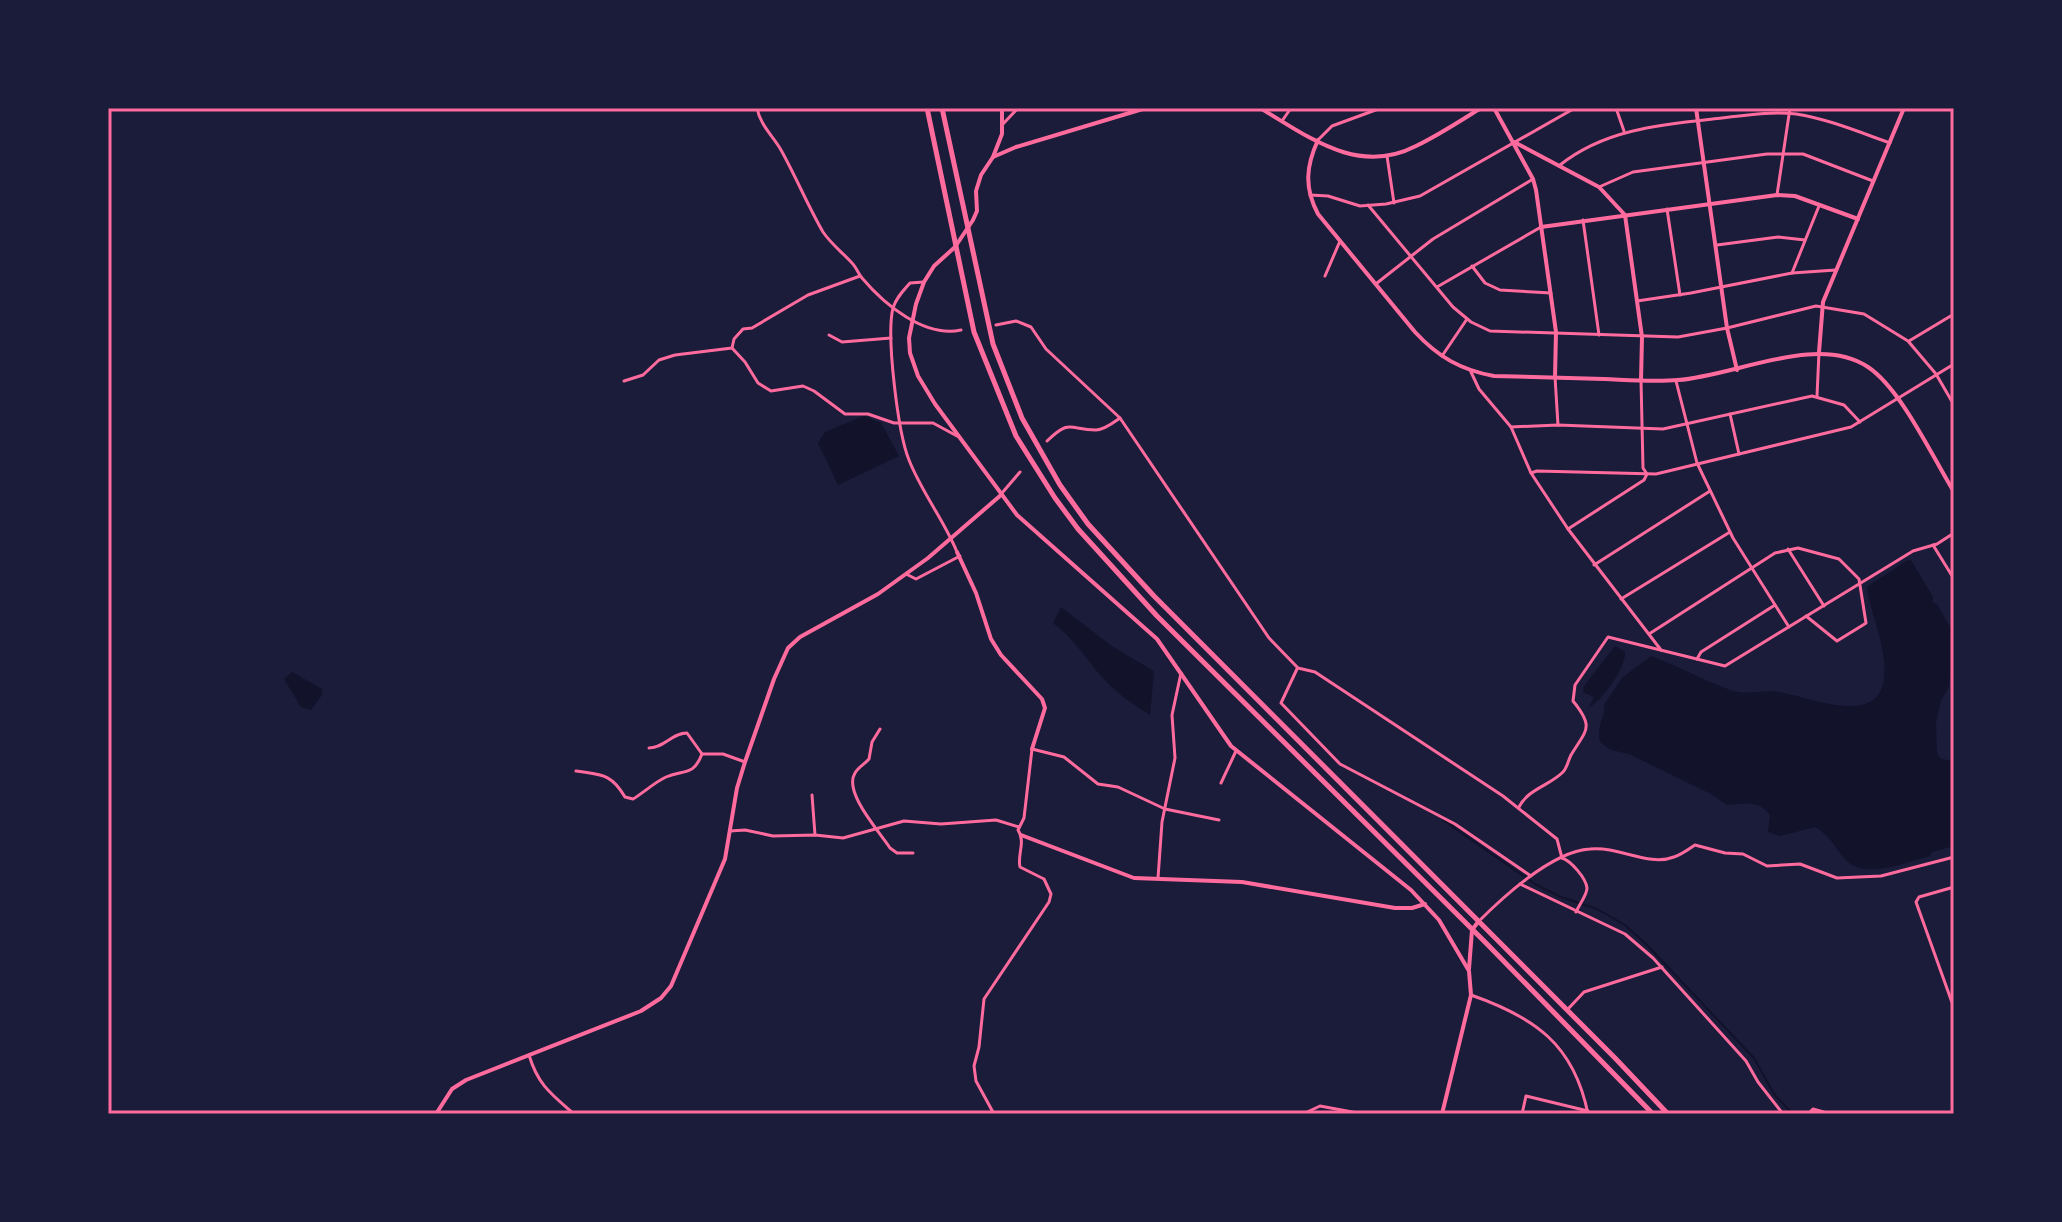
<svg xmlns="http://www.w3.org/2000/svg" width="2062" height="1222" font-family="Figtree,sans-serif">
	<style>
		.water { fill: #12122b }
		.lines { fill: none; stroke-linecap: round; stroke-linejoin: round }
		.stream { stroke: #12122b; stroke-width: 2 }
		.minor { stroke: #ff6b9d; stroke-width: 3 }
		.tertiary { stroke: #ff6b9d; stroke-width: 4 }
		.secondary { stroke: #ff6b9d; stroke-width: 4 }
		.trunk { stroke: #ff6b9d; stroke-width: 5 }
		.neatline { fill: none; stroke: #ff6b9d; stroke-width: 3 }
	</style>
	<rect width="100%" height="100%" fill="#1b1b3a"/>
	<g class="water">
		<polygon points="864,416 881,423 899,456 838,485 818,443 825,432"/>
		<path d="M1911 560 1933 597V603L1937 604 1954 634 1949 687 1941 700 1936 722 1937 753 1941 759 1954 761V846L1932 852 1930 856C1906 862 1864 881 1845 859 1834 847 1830 835 1815 827L1780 836 1768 832 1770 815C1758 799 1744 804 1727 805L1709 793 1629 754 1611 750 1600 742C1596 724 1606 717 1604 705L1622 678 1651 656C1678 666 1703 680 1730 690 1747 696 1762 689 1779 692 1806 696 1873 726 1883 684 1890 653 1871 617 1867 587L1906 561Z"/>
		<path d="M1061 607 1113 647 1154 671 1150 715C1131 703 1115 692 1100 675 1085 657 1072 637 1053 623Z"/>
		<path d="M1615 646 1625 652C1626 667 1602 702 1588 708L1594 697 1583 692 1584 686Z"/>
		<polygon points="292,672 322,689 322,695 311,710 301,707 284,679"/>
	</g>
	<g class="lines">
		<polyline class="stream" points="1443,820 1535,884 1561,897 1597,909 1625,925 1647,945 1754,1058 1774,1094 1793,1114"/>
		<g class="minor">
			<path d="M757 108C760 125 773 136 781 150 796 177 808 206 823 232 832 245 842 252 852 263 856 267 858 273 862 278 884 304 924 338 961 330"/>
			<polyline points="1616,108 1624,131"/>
			<polyline points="1282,121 1291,108"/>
			<polyline points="1003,124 1018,108"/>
			<polyline points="1318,140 1332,126 1381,108"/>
			<polyline points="1387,156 1394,203"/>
			<path d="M1560 165C1606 128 1666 124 1722 118 1747 115 1772 111 1796 114 1828 119 1859 132 1890 143"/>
			<polyline points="1599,187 1633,172 1767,154 1803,154 1873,181"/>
			<polyline points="1310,195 1328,196 1360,206 1386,204 1420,196 1575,108"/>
			<polyline points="1777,195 1790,108"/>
			<polyline points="1368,205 1453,307 1471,322 1490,331 1678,337 1727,328 1816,306 1864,314 1908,341 1936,374 1954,405"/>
			<polyline points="1667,209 1680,295"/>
			<polyline points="1583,220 1599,335"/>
			<polyline points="1717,245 1778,237 1805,240"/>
			<polyline points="1472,266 1485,283 1500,290 1551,293"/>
			<polyline points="1792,273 1819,206"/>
			<polyline points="860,276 808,295 752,328 743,329 734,339 732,348 745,362 758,383 771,391 803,386 814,391 845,414 868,414 894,423 933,423 957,436"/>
			<polyline points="1325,276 1340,241"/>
			<path d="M924 282 910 283C903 291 896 298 893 308 886 336 898 433 909 460 922 493 944 520 957 552"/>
			<polyline points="1377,283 1433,239 1533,179"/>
			<polyline points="1437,287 1541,227"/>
			<polyline points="1637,301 1691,293 1792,273 1836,270"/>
			<path d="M996 325 1016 321 1031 327 1046 349 1120 418 1269 638 1298 668 1315 672 1503 796 1557 839 1562 858C1571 861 1586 878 1587 888 1587 895 1579 905 1576 912"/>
			<polyline points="829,335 842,342 891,338"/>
			<polyline points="1909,341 1954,314"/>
			<polyline points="1442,356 1467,319"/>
			<polyline points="1471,372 1479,389 1511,427 1531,473 1568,529 1661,650"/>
			<polyline points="1555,377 1558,425"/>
			<polyline points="624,381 643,375 659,360 675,355 732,348"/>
			<polyline points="1676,381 1697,463 1733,538 1789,627"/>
			<polyline points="1817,396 1819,352"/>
			<polyline points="1730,414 1739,454"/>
			<polyline points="1511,427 1558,425 1663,429 1812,396 1844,405 1860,422"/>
			<path d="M1047 441C1071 418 1069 430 1096 430 1104 430 1113 423 1120 418"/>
			<polyline points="1531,473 1537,471 1656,474 1851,427 1954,364"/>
			<polyline points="1002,493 1020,472"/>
			<polyline points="1568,529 1644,480 1647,474 1643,468 1641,380"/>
			<polyline points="1933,545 1954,579"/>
			<polyline points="1788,549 1824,606"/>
			<polyline points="1594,565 1710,491"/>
			<polyline points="906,574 916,579 960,556"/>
			<polyline points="1621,599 1730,532"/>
			<polyline points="1649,634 1775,553 1798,548 1839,559 1859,579 1866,623 1863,625 1837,641 1806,616"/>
			<polyline points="1697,659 1701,652 1775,605"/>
			<polyline points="1297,669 1281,703 1340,764 1455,824 1531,876"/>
			<path d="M880 729 872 742 869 759C865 764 858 767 855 773 843 792 879 831 890 848L897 853H913"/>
			<path d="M649 748C664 748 672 733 687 733L702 754"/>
			<path d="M576 771C601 775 611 773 625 797L633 799C643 793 655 782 666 777 684 769 693 777 702 754H723L745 762"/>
			<polyline points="1221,783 1236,751"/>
			<polyline points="812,795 815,835"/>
			<path d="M1519 807C1528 789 1549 786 1563 772 1567 768 1568 761 1571 755 1586 730 1595 728 1573 701L1575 685 1608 637 1725 666 1913 551 1937 544 1954 533"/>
			<polyline points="730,831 745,830 773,836 815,835 843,838 904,821 941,824 996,820 1019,827"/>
			<polyline points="1158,878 1162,822 1175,758 1172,715 1181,673"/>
			<polyline points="1520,884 1625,934 1653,958 1746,1061 1758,1082 1783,1114"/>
			<polyline points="1954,887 1919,897 1916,902 1954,1008"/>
			<path d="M1478 922C1503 897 1553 851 1590 849 1620 846 1648 867 1674 857 1681 855 1689 849 1695 845L1725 853 1743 854 1767 866 1800 864 1837 878 1881 876 1954 857"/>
			<path d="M1471 995C1534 1017 1574 1044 1588 1114"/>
			<polyline points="1568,1009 1584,992 1662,967"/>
			<path d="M529 1055C538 1085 551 1094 574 1114"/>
			<path d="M994 1114 976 1081 974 1066 979 1047 984 999 1049 902 1051 894 1044 879 1020 867C1017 855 1026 842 1018 830L1024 818 1032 749 1064 757 1098 784 1118 787 1165 809 1219 820"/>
			<polyline points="1303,1114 1320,1106 1363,1114"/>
			<polyline points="1522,1114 1526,1096 1588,1111"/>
			<polyline points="1808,1114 1813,1109 1827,1113"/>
		</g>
		<g class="tertiary">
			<path d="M1260 108C1309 137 1358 176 1416 146 1439 135 1460 121 1481 108"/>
			<polyline points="1494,108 1533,179 1536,190 1556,332 1555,377"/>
			<polyline points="1696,108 1727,328 1737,370"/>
			<path d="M1318 140C1306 166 1304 188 1318 214L1415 332C1438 357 1461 370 1494 376 1531 377 1568 378 1604 379 1629 380 1654 382 1678 380 1735 376 1817 333 1868 367 1901 389 1932 456 1954 492"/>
			<polyline points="1514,142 1599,187 1625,215 1642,337 1641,380"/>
			<polyline points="993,157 1016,147 1146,108"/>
			<polyline points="1541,227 1777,195 1795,196 1858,219"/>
			<polyline points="1819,352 1823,302 1904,108"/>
			<polyline points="957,552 976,593 991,639 1001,655 1042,699 1045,708 1032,749"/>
			<polyline points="1021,835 1134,878 1242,882 1395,908 1412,908 1425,904"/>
			<polyline points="1469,969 1472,930 1478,922"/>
			<polyline points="436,1114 452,1089 466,1080 641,1011 661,998 671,986 725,859 737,788 745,762 774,679 788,648 800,637 878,594 928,558 1001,495"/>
		</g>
		<polyline class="secondary" points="1002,108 1002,134 993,157 981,175 976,191 977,211 973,220 955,247 934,266 924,282 916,304 909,338 910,353 918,376 935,404 1017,515 1157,639 1231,746 1411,890 1439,920 1469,971 1471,995 1442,1114"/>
		<g class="trunk">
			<polyline points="927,108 974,332 1016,436 1055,498 1078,529 1157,616 1485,942 1653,1114"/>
			<polyline points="942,108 993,344 1022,418 1060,485 1088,524 1154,596 1615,1058 1668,1114"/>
		</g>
	</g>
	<rect width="2062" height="1222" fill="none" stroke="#1b1b3a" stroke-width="220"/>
	<rect x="110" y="110" width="1842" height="1002" class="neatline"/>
</svg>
